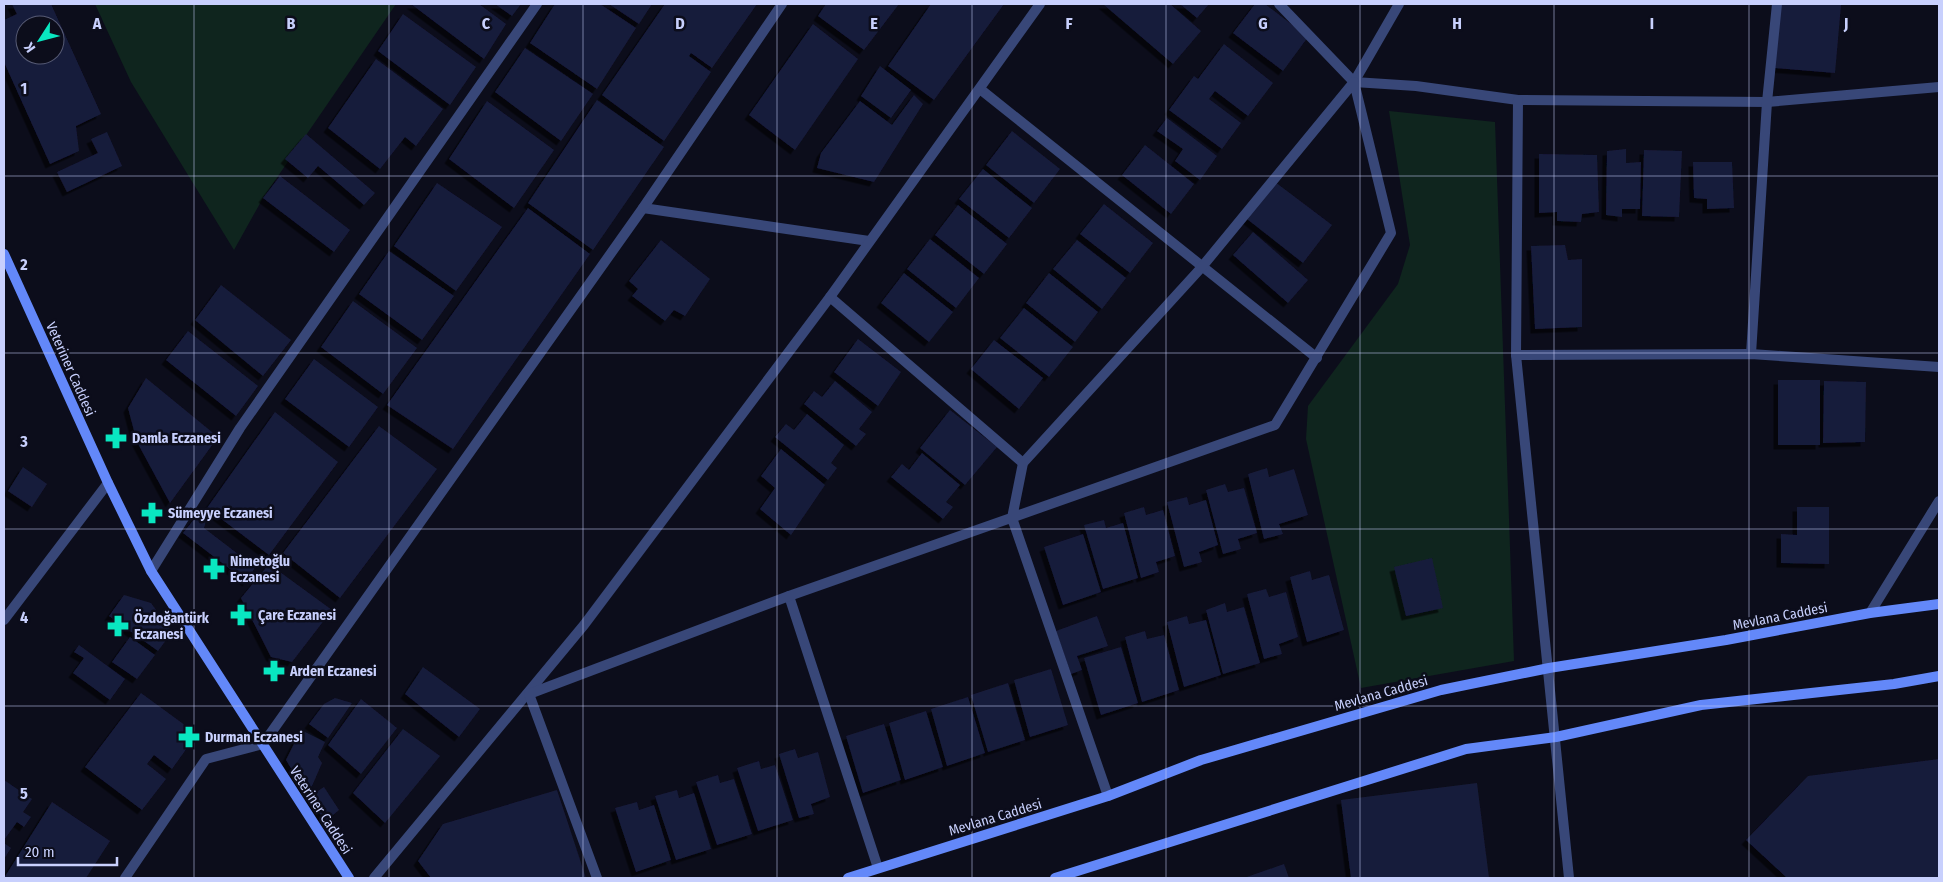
<svg xmlns="http://www.w3.org/2000/svg" width="1943" height="882" font-family="'Fira Sans Condensed',sans-serif">
	<style>
		.green { fill: #0f251e }
		.building { fill: #181b3b; fill-rule: evenodd; filter: url(#shadow) }
		.lines { fill: none; stroke-linecap: round; stroke-linejoin: round }
		.minor { stroke: #384778; stroke-width: 10 }
		.secondary { stroke: #6388f9; stroke-width: 10 }
		.grid { fill: none; stroke: #c8d0fd; stroke-width: 1; stroke-opacity: 0.55 }
		.labels { text-anchor: middle; stroke-width: 5; stroke-linejoin: round; paint-order: stroke }
		.street-label { font-size: 14px; fill: #c8d0fd; stroke: #0c0d1b }
		.poi-label { font-size: 14px; font-weight: bold; fill: #c8d0fd; stroke: #0c0d1b; text-anchor: start }
		.grid-label { font-size: 16px; text-anchor: middle; font-weight: bold; fill: #c8d0fd; stroke: #0c0d1b; stroke-width: 5; stroke-linejoin: round; paint-order: stroke }
	</style>
	<defs>
		<filter id="shadow"><feDropShadow dx="-4.5" dy="4.5" stdDeviation="0" flood-color="#0009"/></filter>
	</defs>
	<rect width="100%" height="100%" fill="#0c0d1b"/>
	<g class="green">
		<polygon points="95,4 396,4 263,198 234,250 131,82"/>
		<polygon points="1389,111 1495,122 1514,661 1361,688 1306,439 1308,406 1398,284 1410,245"/>
	</g>
	<g class="building">
		<path d="M12 4H51L101 114 76 126 79 151 50 164 4 62V20L17 14ZM25 25H55V55H25Z"/>
		<polygon points="411,4 479,4 506,24 484,59"/>
		<polygon points="495,4 521,4 512,16"/>
		<polygon points="555,4 600,4 636,28 597,89 530,43"/>
		<polygon points="609,4 652,4 639,24"/>
		<polygon points="665,4 757,4 712,68 691,53 689,56 711,72 664,141 602,95"/>
		<polygon points="826,4 899,4 864,50 818,16"/>
		<polygon points="931,4 1004,4 934,100 888,66"/>
		<polygon points="1103,4 1170,4 1201,31 1173,64"/>
		<polygon points="1180,4 1209,4 1197,18"/>
		<polygon points="1255,4 1265,4 1308,37 1283,71 1233,33"/>
		<polygon points="1780,4 1841,5 1835,73 1775,68"/>
		<polygon points="403,14 476,67 450,105 378,51"/>
		<polygon points="813,24 858,59 795,150 749,115"/>
		<polygon points="1224,44 1273,83 1248,116 1215,91 1209,99 1241,123 1222,149 1169,110 1194,76 1198,79"/>
		<polygon points="525,48 593,94 561,141 495,92"/>
		<polygon points="376,59 443,109 416,146 405,137 380,169 328,128"/>
		<polygon points="880,66 911,90 891,118 861,96"/>
		<polygon points="914,95 923,104 874,182 817,168 821,153 860,101 892,125"/>
		<polygon points="597,100 664,147 593,250 528,203"/>
		<polygon points="487,101 554,150 514,208 449,159"/>
		<polygon points="1167,118 1217,156 1200,180 1175,161 1183,149 1157,131"/>
		<polygon points="1012,131 1060,169 1034,203 986,165"/>
		<polygon points="107,132 122,166 67,192 57,172 98,153 91,139"/>
		<polygon points="306,134 375,193 364,205 318,166 308,178 285,159"/>
		<polygon points="1145,145 1194,184 1171,214 1122,175"/>
		<polygon points="1626,149 1626,163 1641,162 1640,209 1622,209 1622,217 1606,215 1607,151"/>
		<polygon points="1644,150 1682,151 1679,217 1642,216"/>
		<polygon points="1539,154 1597,155 1599,212 1582,214 1581,222 1557,221 1557,212 1539,213"/>
		<polygon points="1693,162 1732,162 1734,208 1707,209 1707,199 1694,198"/>
		<polygon points="983,169 1032,208 1009,238 959,199"/>
		<polygon points="280,176 350,230 334,252 263,198"/>
		<polygon points="1275,182 1332,225 1303,263 1247,219"/>
		<polygon points="437,183 502,227 456,291 394,246"/>
		<polygon points="1104,204 1153,243 1130,273 1080,234"/>
		<polygon points="958,205 1007,244 984,274 935,235"/>
		<polygon points="528,208 590,254 453,449 387,405"/>
		<polygon points="1253,232 1308,280 1288,303 1233,255"/>
		<polygon points="930,239 979,278 956,308 907,269"/>
		<polygon points="661,240 710,279 685,316 674,310 665,321 632,296 638,289 629,281"/>
		<polygon points="1077,240 1126,278 1102,309 1053,269"/>
		<polygon points="1565,245 1568,260 1582,259 1582,327 1535,329 1531,246"/>
		<polygon points="389,251 454,296 422,340 359,294"/>
		<polygon points="904,273 953,312 929,342 881,303"/>
		<polygon points="1049,273 1098,312 1075,342 1026,303"/>
		<polygon points="221,285 291,340 263,376 195,320"/>
		<polygon points="353,301 417,348 383,394 321,347"/>
		<polygon points="1024,308 1073,347 1049,377 1000,338"/>
		<polygon points="188,331 258,386 236,416 166,360"/>
		<polygon points="858,339 901,372 878,406 834,372"/>
		<polygon points="994,340 1043,378 1019,409 971,369"/>
		<polygon points="314,359 378,407 349,447 285,399"/>
		<polygon points="146,378 218,437 170,503 137,442 128,408"/>
		<rect x="1778" y="380" width="42" height="65"/>
		<polygon points="835,381 872,412 859,429 866,434 856,446 804,404 814,391 822,397"/>
		<polygon points="1824,381 1866,382 1865,442 1823,443"/>
		<polygon points="950,410 997,447 965,485 920,448"/>
		<polygon points="275,412 338,462 269,555 207,508"/>
		<polygon points="807,414 844,445 831,463 837,468 828,480 775,437 786,424 794,430"/>
		<polygon points="379,426 437,469 340,598 283,553"/>
		<polygon points="781,449 825,485 791,535 760,509 775,488 761,476"/>
		<polygon points="922,453 960,485 946,502 953,507 943,519 891,477 902,464 909,470"/>
		<polygon points="23,467 47,484 32,507 8,491"/>
		<polygon points="1267,468 1269,477 1294,469 1308,515 1279,524 1283,534 1264,539 1248,474"/>
		<polygon points="1225,484 1228,492 1244,488 1257,533 1238,539 1241,549 1223,554 1206,490"/>
		<polygon points="1187,497 1189,505 1206,500 1218,545 1199,552 1202,562 1184,567 1167,502"/>
		<polygon points="1144,507 1146,515 1163,510 1175,556 1156,562 1159,572 1141,578 1124,513"/>
		<polygon points="1797,507 1829,507 1829,564 1781,563 1781,534 1797,535"/>
		<polygon points="199,513 207,517 204,528 255,567 247,582 183,533"/>
		<polygon points="1104,520 1106,528 1123,523 1138,578 1103,589 1084,525"/>
		<polygon points="1083,534 1101,592 1063,605 1044,547"/>
		<polygon points="1432,558 1443,608 1406,616 1394,567"/>
		<polygon points="269,564 332,610 292,662 271,657 241,598"/>
		<polygon points="1310,571 1312,580 1329,575 1344,630 1307,642 1290,577"/>
		<polygon points="1266,589 1269,597 1286,592 1298,637 1279,644 1282,654 1264,659 1247,594"/>
		<polygon points="124,595 151,603 172,632 158,651 109,616"/>
		<polygon points="1225,603 1227,612 1244,607 1260,663 1223,674 1206,610"/>
		<polygon points="1097,616 1108,646 1077,656 1082,670 1071,674 1056,631"/>
		<polygon points="1187,616 1189,624 1206,620 1221,675 1184,687 1167,622"/>
		<polygon points="1145,631 1147,639 1164,635 1179,690 1142,702 1125,637"/>
		<polygon points="130,637 155,655 137,679 112,662"/>
		<polygon points="79,645 125,679 110,700 73,673 84,658 74,652"/>
		<polygon points="1121,647 1138,703 1101,715 1084,658"/>
		<polygon points="423,667 480,709 459,737 405,694"/>
		<polygon points="1051,669 1068,725 1030,737 1014,680"/>
		<polygon points="1008,683 1025,740 988,752 971,695"/>
		<polygon points="141,693 197,734 172,769 154,755 147,764 166,779 142,810 85,767"/>
		<polygon points="968,697 985,753 947,766 931,709"/>
		<polygon points="335,698 352,703 328,738 309,724 324,704"/>
		<polygon points="361,699 397,728 361,774 328,745"/>
		<polygon points="926,711 943,767 905,780 889,723"/>
		<polygon points="884,724 901,780 863,793 846,736"/>
		<polygon points="403,729 440,756 385,823 353,793"/>
		<polygon points="301,730 325,742 318,757 322,763 312,786 304,790 286,760"/>
		<polygon points="795,749 798,758 818,752 830,797 811,804 814,814 799,818 779,754"/>
		<polygon points="1939,759 1939,878 1784,878 1786,877 1746,840 1808,776"/>
		<polygon points="759,761 761,769 775,765 793,820 758,831 737,768"/>
		<polygon points="718,775 720,783 734,779 752,834 717,845 696,782"/>
		<polygon points="4,780 32,799 23,812 31,817 24,827 17,822 4,840"/>
		<polygon points="1477,783 1489,878 1351,878 1341,800"/>
		<polygon points="324,787 339,810 326,821 307,798"/>
		<polygon points="557,790 586,878 431,878 418,861 443,824"/>
		<polygon points="677,790 679,798 694,793 711,849 676,860 655,796"/>
		<polygon points="52,802 110,841 86,878 4,878"/>
		<polygon points="637,802 639,810 654,805 671,860 636,872 615,808"/>
		<polygon points="4,843 11,848 4,859"/>
		<polygon points="1284,864 1289,878 1244,878"/>
	</g>
	<g class="lines">
		<g class="minor">
			<polyline points="1279,4 1354,82 1416,86 1518,100 1767,102 1939,87"/>
			<polyline points="1354,82 1399,4"/>
			<polyline points="980,89 1317,358"/>
			<polyline points="1518,100 1516,355 1569,878"/>
			<polyline points="643,208 869,241"/>
			<polyline points="830,297 1023,463"/>
			<polyline points="1751,354 1767,102 1777,4"/>
			<polyline points="1516,355 1751,354 1939,367"/>
			<polyline points="151,571 240,428 537,4"/>
			<polyline points="789,596 878,868"/>
			<polyline points="1870,613 1939,501"/>
			<polyline points="4,620 108,483"/>
			<polyline points="125,878 206,759 263,744 643,208 782,4"/>
			<polyline points="374,878 584,625 830,297 1040,4"/>
			<polyline points="597,878 529,694 789,596 1275,425 1391,233 1354,82 1201,268 1023,463 1012,518 1108,796"/>
		</g>
		<g class="secondary">
			<polyline points="4,254 108,483 151,571 349,878"/>
			<polyline points="848,878 1108,796 1201,760 1441,690 1549,668 1726,640 1870,613 1939,604"/>
			<polyline points="1055,878 1466,749 1556,737 1701,705 1894,684 1939,676"/>
		</g>
	</g>
	<path class="grid" d="M194 4V878M389 4V878M583 4V878M777 4V878M972 4V878M1166 4V878M1360 4V878M1554 4V878M1749 4V878M4 176H1939M4 353H1939M4 529H1939M4 706H1939"/>
	<defs>
		<g id="pharmacy-bare" transform="scale(1.725)"><path d="M-2-6h4v4h4v4h-4v4h-4v-4h-4v-4h4Z" fill="#09e7c1" stroke="#0c0d1b" stroke-width="2.5" paint-order="stroke"/></g>
	</defs>
	<g fill-rule="evenodd">
		<use href="#pharmacy-bare" x="116" y="438"/>
		<use href="#pharmacy-bare" x="152" y="513"/>
		<use href="#pharmacy-bare" x="214" y="569"/>
		<use href="#pharmacy-bare" x="241" y="615"/>
		<use href="#pharmacy-bare" x="118" y="626"/>
		<use href="#pharmacy-bare" x="274" y="671"/>
		<use href="#pharmacy-bare" x="189" y="737"/>
	</g>
	<g class="labels">
		<g class="street-label">
			<text transform="translate(71 369) rotate(66)" y="5">Veteriner Caddesi</text>
			<text transform="translate(1780 616) rotate(-11)" y="5">Mevlana Caddesi</text>
			<text transform="translate(1381 693) rotate(-16)" y="5">Mevlana Caddesi</text>
			<text transform="translate(321 810) rotate(57)" y="5">Veteriner Caddesi</text>
			<text transform="translate(995 817) rotate(-17)" y="5">Mevlana Caddesi</text>
		</g>
		<g class="poi-label">
			<text x="132" y="443">Damla Eczanesi</text>
			<text x="168" y="518">Sümeyye Eczanesi</text>
			<text x="230" y="566">Nimetoğlu<tspan x="230" dy="16">Eczanesi</tspan></text>
			<text x="258" y="620">Çare Eczanesi</text>
			<text x="134" y="623">Özdoğantürk<tspan x="134" dy="16">Eczanesi</tspan></text>
			<text x="290" y="676">Arden Eczanesi</text>
			<text x="205" y="742">Durman Eczanesi</text>
		</g>
	</g>
	<g class="grid-label">
		<text x="97" y="29">A</text>
		<text x="291" y="29">B</text>
		<text x="486" y="29">C</text>
		<text x="680" y="29">D</text>
		<text x="874" y="29">E</text>
		<text x="1069" y="29">F</text>
		<text x="1263" y="29">G</text>
		<text x="1457" y="29">H</text>
		<text x="1652" y="29">I</text>
		<text x="1846" y="29">J</text>
		<text x="24" y="94">1</text>
		<text x="24" y="270">2</text>
		<text x="24" y="447">3</text>
		<text x="24" y="623">4</text>
		<text x="24" y="799">5</text>
	</g>
	<rect width="1943" height="882" fill="none" stroke="#c8d0fd" stroke-width="10"/>
	<g transform="translate(40 40) rotate(234)"><circle r="24" fill="#0c0d1b" stroke="#575b75"/>
	<path d="M0-4L9 19L0 12L-9 19Z" fill="#09e7c1"/>
	<text y="-8" font-size="14" font-weight="bold" text-anchor="middle" fill="#c8d0fd">K</text>
	</g>
	<path d="M18 857v8h99v-8" fill="none" stroke="#c8d0fd" stroke-width="2.5"/>
	<text x="25" y="857" font-size="15" fill="#c8d0fd" stroke="#0c0d1b" stroke-width="4" paint-order="stroke">20 m</text>
</svg>
